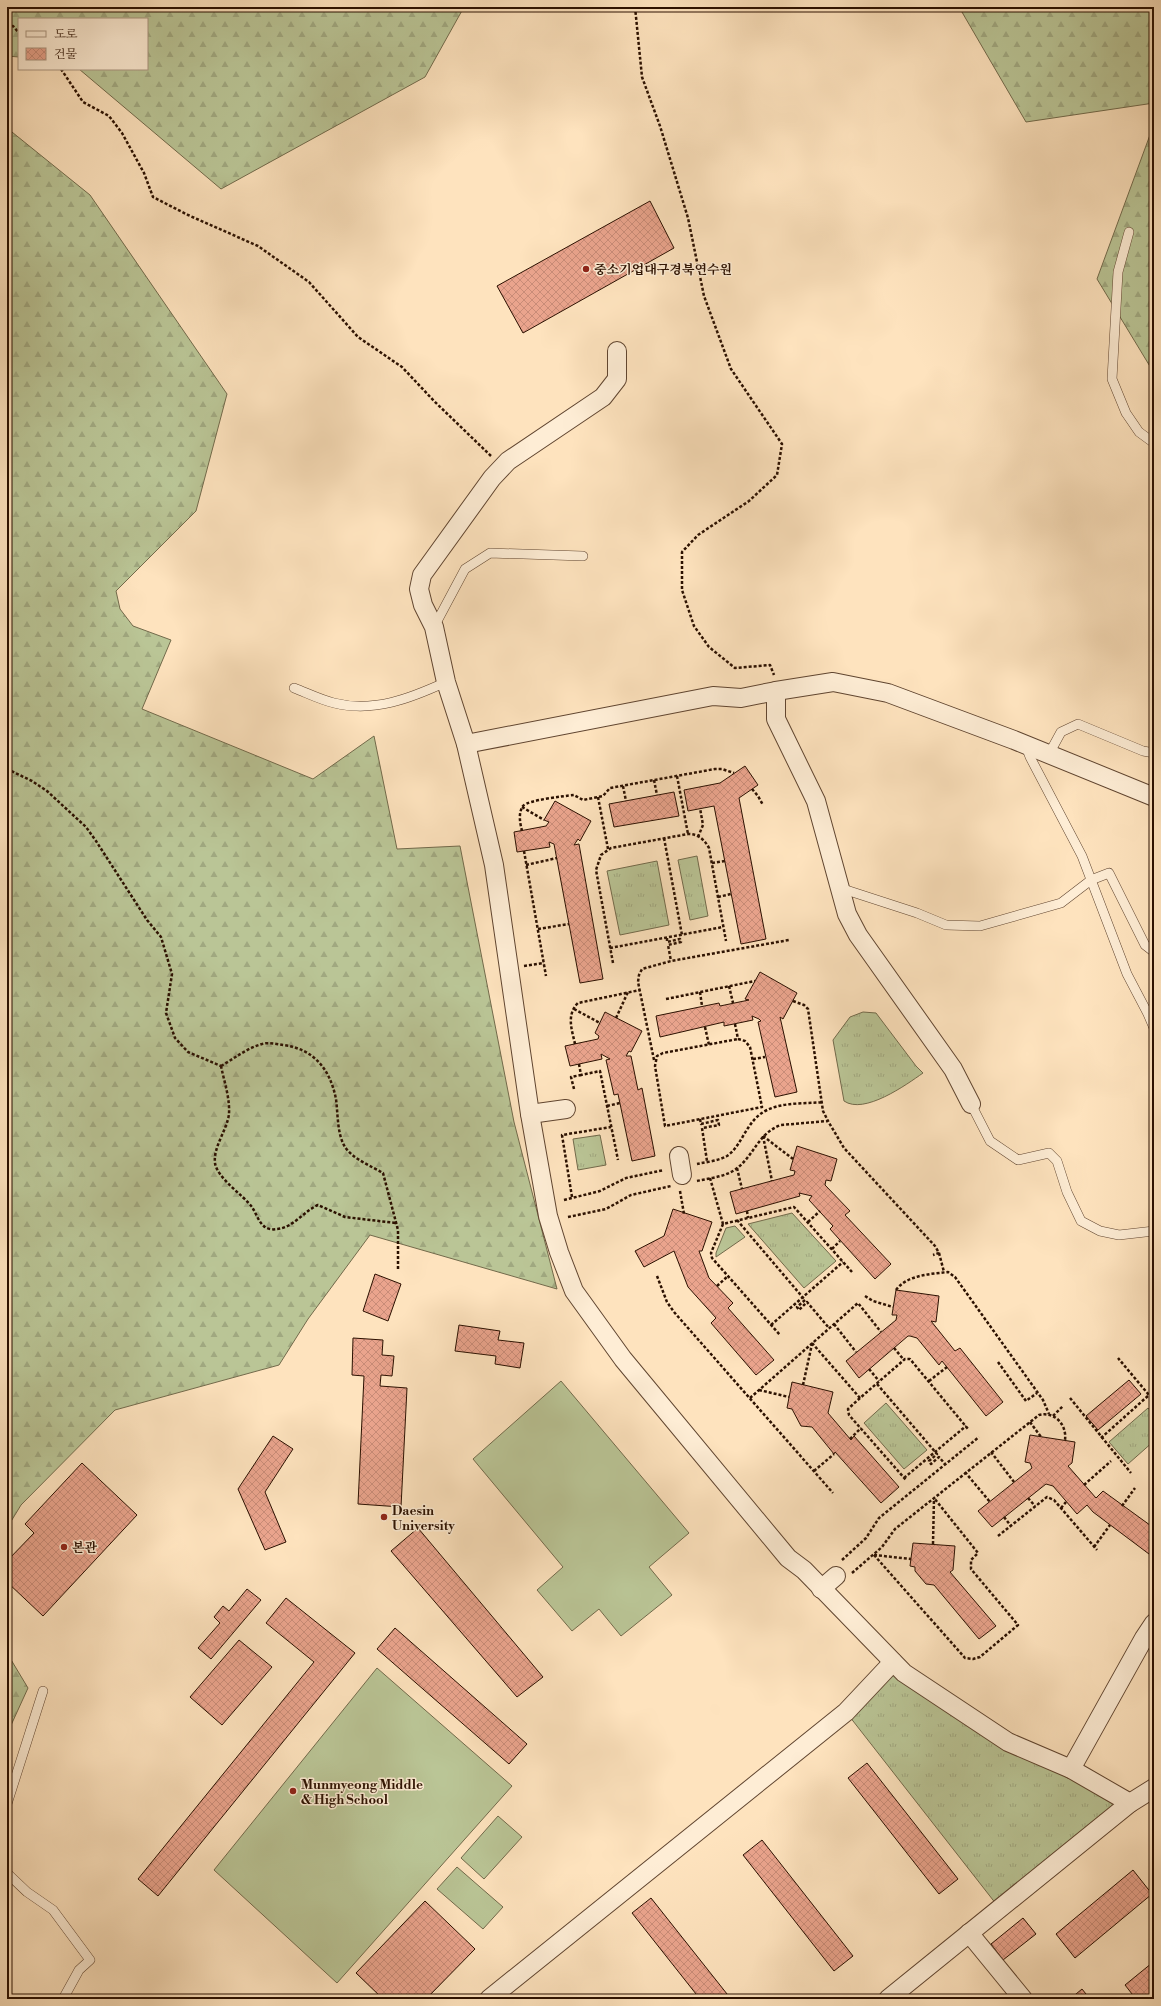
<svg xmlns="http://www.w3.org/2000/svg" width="1161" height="2006" font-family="'Libre Bodoni','Noto Serif KR',serif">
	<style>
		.grass { fill: url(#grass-tufts); stroke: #726a4b }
		.forest { fill: url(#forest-firs); stroke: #726a4b }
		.garden { fill: #bac596; stroke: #726a4b }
		.building { fill: url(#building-cross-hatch); stroke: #2b1000 }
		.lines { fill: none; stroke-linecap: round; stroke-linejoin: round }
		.lane-casing { stroke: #604530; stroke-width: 10 }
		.street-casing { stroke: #604530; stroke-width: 20 }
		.path { stroke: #2b1000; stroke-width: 2.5; stroke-dasharray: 3 2; stroke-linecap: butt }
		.lane { stroke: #feedd5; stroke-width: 9 }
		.street { stroke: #feedd5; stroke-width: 18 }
		.poi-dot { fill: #8f2418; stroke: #feedd5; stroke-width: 1.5 }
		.labels { text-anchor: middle; stroke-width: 3; stroke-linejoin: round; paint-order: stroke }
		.poi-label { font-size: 13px; font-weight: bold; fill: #2b1000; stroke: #feedd5; text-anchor: start }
	</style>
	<defs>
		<pattern id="grass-tufts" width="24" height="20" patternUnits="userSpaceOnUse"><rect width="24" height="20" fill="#bac596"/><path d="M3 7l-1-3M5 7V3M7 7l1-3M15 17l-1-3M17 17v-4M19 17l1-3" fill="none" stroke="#a0a880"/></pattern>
		<pattern id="forest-firs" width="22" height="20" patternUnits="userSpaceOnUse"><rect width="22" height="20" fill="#bac596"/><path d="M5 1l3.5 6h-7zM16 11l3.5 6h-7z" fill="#a0a880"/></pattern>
		<pattern id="building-cross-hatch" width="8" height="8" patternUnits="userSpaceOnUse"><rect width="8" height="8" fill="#eaa48d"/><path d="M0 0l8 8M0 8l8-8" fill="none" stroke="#c98c78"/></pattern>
	</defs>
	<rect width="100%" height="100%" fill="#fee3be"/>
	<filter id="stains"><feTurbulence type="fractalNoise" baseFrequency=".005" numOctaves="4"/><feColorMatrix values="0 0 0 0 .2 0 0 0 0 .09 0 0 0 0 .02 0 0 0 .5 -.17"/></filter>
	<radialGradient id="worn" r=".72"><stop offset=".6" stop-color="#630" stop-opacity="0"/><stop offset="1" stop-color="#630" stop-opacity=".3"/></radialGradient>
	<g class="grass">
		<polygon points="697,856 708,916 690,920 678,860"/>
		<polygon points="657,861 669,925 620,935 607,871"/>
		<path d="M863 1012 876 1013 916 1066 923 1073C906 1085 864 1115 844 1101L833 1040 850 1017Z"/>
		<polygon points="600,1135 606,1165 578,1170 573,1139"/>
		<polygon points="792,1213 836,1261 804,1288 748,1224"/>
		<polygon points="886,1403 927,1450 904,1469 864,1423"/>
		<polygon points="1148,1408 1154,1415 1154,1441 1128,1464 1109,1442"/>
		<polygon points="893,1662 1008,1742 1130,1803 1000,1909 846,1712"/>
	</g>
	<g class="forest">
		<polygon points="7,7 464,7 425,77 221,189 79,69 147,69 147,19 19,19 19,57 7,56"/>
		<polygon points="959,7 1154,7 1154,103 1026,122"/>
		<polygon points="1154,124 1154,373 1097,279"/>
		<polygon points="7,128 90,195 227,394 196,511 116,591 120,609 133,626 171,640 142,709 313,779 374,736 397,849 460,846 514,1122 557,1289 370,1235 308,1319 279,1365 115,1410 21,1505 7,1528"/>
		<polygon points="7,1653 28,1688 7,1734"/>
	</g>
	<g class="garden">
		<polygon points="735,1226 745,1237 716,1257 716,1253 726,1228"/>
		<polygon points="561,1381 689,1533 649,1567 672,1595 621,1636 599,1609 572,1631 537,1590 563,1567 473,1459"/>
		<polygon points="377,1668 512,1786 337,1983 214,1870"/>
		<polygon points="498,1816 522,1837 484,1879 461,1858"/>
		<polygon points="457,1867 503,1907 483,1929 437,1889"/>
	</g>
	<g class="building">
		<polygon points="650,201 674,248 523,333 497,286"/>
		<polygon points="745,766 758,785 739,798 766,939 741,944 714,806 688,811 684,790 720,783"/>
		<polygon points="674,792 679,816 614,827 609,804"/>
		<polygon points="555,801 591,821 580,841 578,839 574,845 579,844 603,979 580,983 554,844 549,842 550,847 517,852 514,832 546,826 549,822 544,820"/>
		<polygon points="760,972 797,993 783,1019 780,1017 797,1092 775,1097 758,1022 761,1021 759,1019 752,1016 753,1020 724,1026 724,1022 660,1037 656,1016 719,1003 720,1006 749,1000 745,999"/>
		<polygon points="605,1012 642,1031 631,1052 629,1051 626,1056 631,1056 638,1090 642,1088 655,1156 632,1161 618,1094 614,1095 606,1060 610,1059 601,1054 602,1059 570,1066 565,1046 598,1039 599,1036 595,1033"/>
		<polygon points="797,1146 837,1159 831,1181 826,1180 825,1185 850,1211 845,1215 891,1264 875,1279 830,1229 833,1226 809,1200 812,1196 799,1193 800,1196 736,1214 730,1192 794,1175 795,1171 790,1170"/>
		<polygon points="673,1209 712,1222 702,1251 699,1251 709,1278 733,1303 728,1308 774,1360 756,1375 711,1323 716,1318 688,1287 674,1251 644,1267 635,1251 664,1236"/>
		<polygon points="375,1274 401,1284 388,1321 363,1311"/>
		<polygon points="896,1290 939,1296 936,1322 931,1321 955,1351 960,1348 1003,1402 986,1416 942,1361 939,1365 917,1338 910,1336 908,1336 859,1378 846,1361 896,1320 897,1315 892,1315"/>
		<polygon points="459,1325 500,1331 498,1340 524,1343 520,1368 495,1364 496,1356 455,1351"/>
		<polygon points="353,1338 383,1340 382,1355 394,1356 392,1376 381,1375 380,1386 407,1388 401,1507 358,1504 364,1376 352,1375"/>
		<polygon points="1129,1380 1141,1394 1098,1430 1086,1416"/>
		<polygon points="792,1382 833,1392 828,1413 851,1440 854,1436 899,1487 881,1503 835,1452 834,1454 812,1427 801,1426 792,1409 787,1408"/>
		<polygon points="1030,1435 1075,1442 1072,1463 1068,1466 1096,1498 1103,1491 1154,1528 1153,1557 1093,1512 1087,1505 1077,1514 1053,1486 1046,1484 992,1527 978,1511 1032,1468 1030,1463 1025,1462"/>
		<polygon points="273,1436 293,1449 265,1492 286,1542 265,1550 238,1489"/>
		<polygon points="82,1463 137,1515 43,1616 7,1582 7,1561 34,1533 25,1524"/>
		<polygon points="418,1528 543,1677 517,1697 391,1551"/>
		<polygon points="913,1543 955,1546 953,1570 950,1572 996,1626 979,1639 934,1585 926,1584 915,1571 915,1567 910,1566"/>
		<polygon points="247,1589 261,1600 211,1659 198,1648 220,1623 214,1617 223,1606 229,1611"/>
		<polygon points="286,1598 355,1653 158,1896 138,1879 314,1662 266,1623"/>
		<polygon points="395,1628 527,1744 509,1764 377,1649"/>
		<polygon points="239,1640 272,1667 222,1725 190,1697"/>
		<polygon points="867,1763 958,1879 939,1894 848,1778"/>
		<polygon points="762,1840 853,1956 834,1971 743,1855"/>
		<polygon points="1133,1870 1152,1894 1075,1958 1056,1934"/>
		<polygon points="651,1898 731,1999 700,1999 632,1913"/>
		<polygon points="425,1901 475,1949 426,1999 383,1999 356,1973"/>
		<polygon points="1023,1918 1036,1934 1003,1960 991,1944"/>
		<polygon points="1152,1963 1154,1966 1154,1999 1136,1999 1125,1985"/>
		<polygon points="1082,1989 1090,1999 1070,1999"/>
	</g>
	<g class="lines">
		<g class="lane-casing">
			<g id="lane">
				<polyline points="1129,232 1118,272 1112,379 1126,413 1139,432 1154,443"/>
				<polyline points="434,627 465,569 490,553 583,556"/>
				<path d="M294 688C307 693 321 700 334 703 374 713 411 698 446 682"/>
				<polyline points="1025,744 1030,757 1082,856 1127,974 1148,1014 1154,1028"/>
				<polyline points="1049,754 1061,732 1078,724 1143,751 1154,753"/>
				<polyline points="840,888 917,913 946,925 980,926 1061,903 1091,880 1109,873 1145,945 1154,952"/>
				<polyline points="971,1104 990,1141 1018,1160 1049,1153 1057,1161 1067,1192 1081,1221 1100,1231 1119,1235 1154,1231"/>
				<polyline points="7,1804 43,1691"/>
				<polyline points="7,1873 27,1892 53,1910 90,1960 79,1970 63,1999"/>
			</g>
		</g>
		<g class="street-casing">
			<g id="street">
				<polyline points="617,351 617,379 603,397 508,461 492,478 422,575 419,589 423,605 434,627 446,682 466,744 494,865 530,1114 548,1216 559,1252 574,1291 623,1359 788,1558 804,1570 904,1673 1008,1742 1071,1769 1130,1803"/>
				<polyline points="776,691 833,682 888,693 1014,740 1154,797"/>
				<polyline points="466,744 713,696 741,698 776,691 776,719 816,801 847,914 858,935 953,1069 971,1104"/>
				<polyline points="530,1114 566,1109"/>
				<polyline points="679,1156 682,1175"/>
				<polyline points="821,1589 836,1576"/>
				<polyline points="1071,1769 1144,1638 1154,1623"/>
				<polyline points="969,1933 1023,1999"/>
				<polyline points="489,1999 846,1712 893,1662"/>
				<polyline points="888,1999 1130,1803 1154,1788"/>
			</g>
		</g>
		<g class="path">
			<polyline points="635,7 642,77 660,126 688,218 704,296 731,369 782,444 777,475 749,501 698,535 682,552 682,590 694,626 709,647 735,668 770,665 774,675"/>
			<polyline points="7,28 13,26 19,33"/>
			<polyline points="61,69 83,102 109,116 122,133 144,173 153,197 188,215 258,246 309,282 358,337 402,367 434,401 491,456"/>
			<polyline points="7,769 32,781 47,791 86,827 96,841 147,920 161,937 172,974 166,1013 175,1038 188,1052 221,1066"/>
			<polyline points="677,776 688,834"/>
			<polyline points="654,780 657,795"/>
			<polyline points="623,786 626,801"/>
			<polyline points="752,789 758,796 763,805"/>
			<polyline points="598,797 608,849"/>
			<polyline points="522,807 544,820"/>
			<path d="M522 831C520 823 518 813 523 806 528 800 564 796 574 795L583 800 603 796 610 788 715 769H722L734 773"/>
			<polyline points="698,837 703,825 700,808"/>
			<polyline points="664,838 682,935"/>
			<polyline points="524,851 546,976"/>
			<polyline points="712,863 725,861"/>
			<polyline points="526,865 557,858"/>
			<polyline points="718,897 731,894"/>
			<polyline points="538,929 569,924"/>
			<polyline points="667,938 667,942 680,939 681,942 668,945 671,961"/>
			<polyline points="610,948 723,927"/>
			<path d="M613 963 596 870 601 855 611 848 688 834C698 834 704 839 709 848L726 941"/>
			<polyline points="524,966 544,963"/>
			<polyline points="729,986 733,1003"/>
			<polyline points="700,992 702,1006"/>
			<polyline points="666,999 755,981"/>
			<polyline points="793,1001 804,1005 808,1009 823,1111 828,1121"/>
			<polyline points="574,1009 600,1023"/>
			<polyline points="616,1018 628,992"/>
			<polyline points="735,1024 738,1039"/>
			<polyline points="705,1027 709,1045"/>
			<polygon points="738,1039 745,1041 750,1047 762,1107 665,1126 655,1066 657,1056 663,1053"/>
			<path d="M575 1044C572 1030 566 1015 578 1003L640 990"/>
			<polyline points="753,1059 765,1057"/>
			<polyline points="654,1060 638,982 639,975 642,969 671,961 789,940"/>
			<polyline points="579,1064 581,1075 600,1071 618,1160"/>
			<path d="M221 1066C235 1058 247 1048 262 1044 268 1042 276 1044 283 1045 314 1049 330 1069 336 1099 338 1114 337 1134 345 1147 353 1159 371 1166 383 1173L398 1230V1269"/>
			<path d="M221 1066C224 1081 230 1098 229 1114 227 1130 213 1147 215 1163 217 1178 243 1195 252 1207 256 1213 259 1223 265 1227 268 1229 273 1230 277 1229 293 1228 304 1211 318 1205L345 1217 396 1223"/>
			<polyline points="574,1089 571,1077 581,1075"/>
			<polyline points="607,1106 620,1103"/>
			<polyline points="700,1119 701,1124 718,1120 719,1125 702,1128 707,1161"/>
			<polyline points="763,1136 772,1181"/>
			<polyline points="763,1136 793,1159"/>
			<path d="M697 1164C706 1162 718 1161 727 1156 743 1145 746 1120 767 1110 784 1102 805 1104 823 1102"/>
			<polyline points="737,1168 742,1189"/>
			<polyline points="710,1178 723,1224 794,1207 852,1272"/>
			<path d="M697 1181C710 1178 725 1177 736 1169 754 1156 758 1133 781 1125L828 1121 844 1148 935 1246 939 1253 933 1255"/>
			<polyline points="680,1191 684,1214"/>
			<polyline points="572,1197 562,1135 611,1127"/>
			<polyline points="564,1200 600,1191 626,1178 664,1170"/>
			<polyline points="747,1211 748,1218"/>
			<polyline points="568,1217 606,1209 631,1195 671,1186"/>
			<polyline points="737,1220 805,1300 797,1307 799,1310 807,1302 829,1328"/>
			<polyline points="808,1222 820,1211"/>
			<polyline points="723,1224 711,1253 712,1258 780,1335"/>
			<polyline points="832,1249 840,1241"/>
			<polyline points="939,1253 944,1272"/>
			<polyline points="657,1276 667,1302 674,1312 833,1493"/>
			<polyline points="717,1286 728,1276"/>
			<path d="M896 1290C907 1275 930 1274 948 1272L955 1277 1043 1400 1049 1414"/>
			<polyline points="865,1296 873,1301 893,1307"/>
			<polyline points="834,1324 856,1352"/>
			<polyline points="771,1325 843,1262"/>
			<polyline points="812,1343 860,1398 905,1359 910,1359 968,1429"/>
			<polyline points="894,1348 904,1360"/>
			<polyline points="998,1362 1026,1401 1037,1393"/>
			<polyline points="869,1369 879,1381"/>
			<polyline points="929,1381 947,1367"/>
			<polyline points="877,1384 937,1454 929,1461 931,1464 939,1457 945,1464"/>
			<polyline points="803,1385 812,1344"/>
			<polyline points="759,1390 789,1397"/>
			<polyline points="750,1398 858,1303 881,1332"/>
			<polyline points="860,1398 848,1409 849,1415 906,1480"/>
			<polyline points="1070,1398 1131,1473"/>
			<polyline points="1053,1416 1063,1406"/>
			<polyline points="1030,1422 1041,1437"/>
			<polyline points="1101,1438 1149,1395 1118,1358"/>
			<polyline points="850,1439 861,1428"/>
			<polyline points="991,1452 1014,1482"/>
			<polyline points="814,1471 834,1454"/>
			<polyline points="965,1472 990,1502"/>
			<polyline points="904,1478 966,1426"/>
			<polyline points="1084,1485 1111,1461"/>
			<polyline points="1028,1498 1035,1506"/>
			<polyline points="1122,1506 1135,1488"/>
			<polyline points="1061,1508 1066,1502"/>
			<polyline points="1004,1517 1011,1526"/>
			<polyline points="998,1536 1047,1497 1054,1500 1097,1550"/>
			<polyline points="933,1544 934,1498"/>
			<polyline points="1094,1547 1110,1525"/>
			<polyline points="874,1555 965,1658 973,1659 980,1657 1018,1625 971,1569 971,1560 978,1553 934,1498"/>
			<polyline points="874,1555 911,1559"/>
			<polyline points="842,1560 866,1538 879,1518 979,1437"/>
			<path d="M852 1573 882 1547 895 1529 1039 1415C1055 1411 1067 1425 1065 1440"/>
		</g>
		<use href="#lane" class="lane"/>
		<use href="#street" class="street"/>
	</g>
	<g class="poi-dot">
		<circle cx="586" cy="269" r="4"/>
		<circle cx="384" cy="1517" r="4"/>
		<circle cx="64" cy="1547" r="4"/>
		<circle cx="293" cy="1791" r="4"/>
	</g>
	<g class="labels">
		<g class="poi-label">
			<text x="594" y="274">중소기업대구경북연수원</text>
			<text x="392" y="1515">Daesin<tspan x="392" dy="15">University</tspan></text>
			<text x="72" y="1552">본관</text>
			<text x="301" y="1789">Munmyeong Middle<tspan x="301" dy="15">&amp; High School</tspan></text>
		</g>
	</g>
	<rect width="1161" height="2006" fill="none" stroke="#fee3be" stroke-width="24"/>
	<rect x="8" y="8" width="1145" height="1990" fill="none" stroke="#2b1000" stroke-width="2"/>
	<rect x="12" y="12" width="1137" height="1982" fill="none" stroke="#2b1000"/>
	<rect x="18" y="18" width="130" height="52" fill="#feedd5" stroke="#aa9580"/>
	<rect x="26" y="31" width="20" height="6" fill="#feedd5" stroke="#aa9580"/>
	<text x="54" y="38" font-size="12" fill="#2b1000">도로</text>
	<rect x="26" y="48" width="20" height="12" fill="url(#building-cross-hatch)" stroke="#aa9580"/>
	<text x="54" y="58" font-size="12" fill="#2b1000">건물</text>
	<rect width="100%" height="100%" filter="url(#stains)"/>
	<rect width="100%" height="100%" fill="url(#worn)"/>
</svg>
